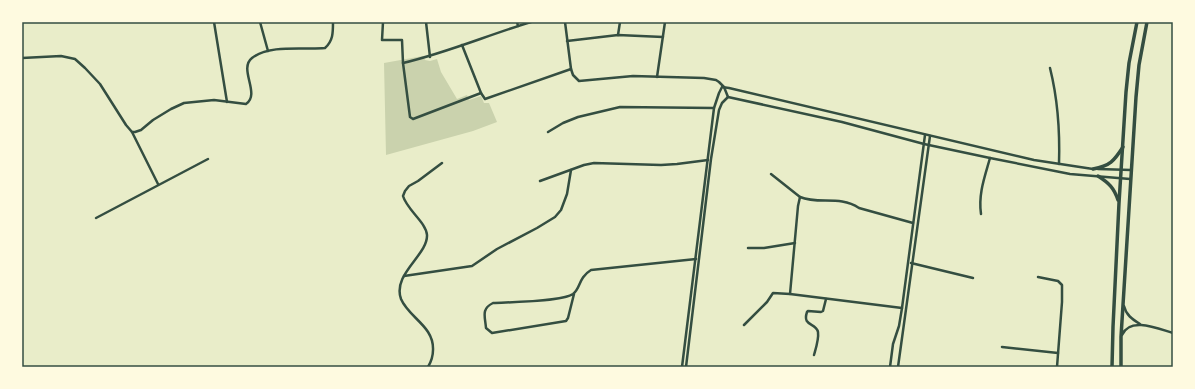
<svg xmlns="http://www.w3.org/2000/svg" width="1195" height="389" font-family="'Alegreya Sans',sans-serif">
	<style>
		.green { fill: #cad2ad }
		.lines { fill: none; stroke-linecap: round; stroke-linejoin: round }
		.minor { stroke: #344e41; stroke-width: 2.5 }
		.secondary { stroke: #344e41; stroke-width: 3.5 }
		.neatline { fill: none; stroke: #344e41; stroke-width: 1.5 }
	</style>
	<rect width="100%" height="100%" fill="#e9edc9"/>
	<polygon class="green" points="423,56 425,60 430,61 437,59 441,72 457,99 467,95 469,100 481,96 484,103 489,103 497,122 473,131 386,155 384,63"/>
	<g class="lines">
		<g class="minor">
			<polyline points="214,22 227,102"/>
			<polyline points="260,22 268,51"/>
			<polyline points="383,22 382,40 402,40 403,63 410,117 413,119 481,93"/>
			<polyline points="426,22 430,57"/>
			<polyline points="517,22 518,26"/>
			<polyline points="565,22 571,69 573,75 579,81 633,76 704,78 716,80 719,82 724,87 728,97"/>
			<polyline points="618,35 620,22"/>
			<polyline points="567,41 618,35 663,37"/>
			<polyline points="462,45 481,93 485,99 571,69"/>
			<path d="M22 58 61 56 75 59 85 68 100 84 126 125 132 132H135L141 130 153 120 171 109 184 103 214 100 246 104C261 94 238 69 252 58 270 44 304 50 325 48 333 41 333 33 333 22"/>
			<path d="M403 63C446 53 488 35 531 22"/>
			<path d="M1050 68C1058 100 1060 132 1059 164"/>
			<polyline points="657,77 665,22"/>
			<polyline points="132,132 158,184"/>
			<polyline points="548,132 563,123 578,117 620,107 714,108"/>
			<polyline points="1098,169 1131,170"/>
			<polyline points="771,174 800,197"/>
			<polyline points="540,181 584,165 594,163 661,165 677,164 708,160"/>
			<path d="M981 214C978 194 985 176 990 158"/>
			<polyline points="96,218 208,159"/>
			<polyline points="748,248 764,248 795,243"/>
			<polyline points="911,263 973,278"/>
			<polyline points="404,276 472,266 497,249 537,228 555,217 561,210 567,194 571,170"/>
			<polyline points="1038,277 1058,281 1062,285 1062,302 1057,367"/>
			<path d="M574 294 568 318 566 321 492 333 486 328C485 316 481 309 493 303 509 302 561 302 573 294 581 288 578 278 591 270L696 259"/>
			<path d="M790 294 798 206 800 197C819 205 839 195 859 208L913 223"/>
			<path d="M1124 306C1126 315 1132 319 1140 324"/>
			<polyline points="744,325 767,302 773,293 790,294 902,308"/>
			<path d="M1122 335C1130 316 1159 329 1173 333"/>
			<polyline points="1002,347 1058,353"/>
			<path d="M814 355C816 348 819 339 818 332 816 322 802 327 807 312L808 311 821 312 823 311 826 299"/>
			<path d="M428 367C431 362 433 356 433 350 434 326 409 318 401 299 392 274 428 255 427 235 426 222 407 210 403 196L405 191 409 186 418 181 442 163"/>
			<polyline points="682,367 714,108 719,93 722,87 729,88 1034,160 1093,169"/>
			<polyline points="686,367 711,159 719,110 722,103 728,97 842,122 924,144 990,158 1070,174 1130,179"/>
			<polyline points="890,367 893,344 899,326 902,308 925,135"/>
			<polyline points="898,367 930,136"/>
		</g>
		<g class="secondary">
			<path d="M1093 169C1110 166 1114 161 1123 147"/>
			<path d="M1098 176C1109 183 1114 188 1118 200"/>
			<polyline points="1112,367 1113,327 1119,203 1126,92 1129,63 1137,22"/>
			<polyline points="1121,367 1121,337 1136,97 1139,65 1147,22"/>
		</g>
	</g>
	<rect width="1195" height="389" fill="none" stroke="#fefae0" stroke-width="46"/>
	<rect x="23" y="23" width="1149" height="343" class="neatline"/>
</svg>
